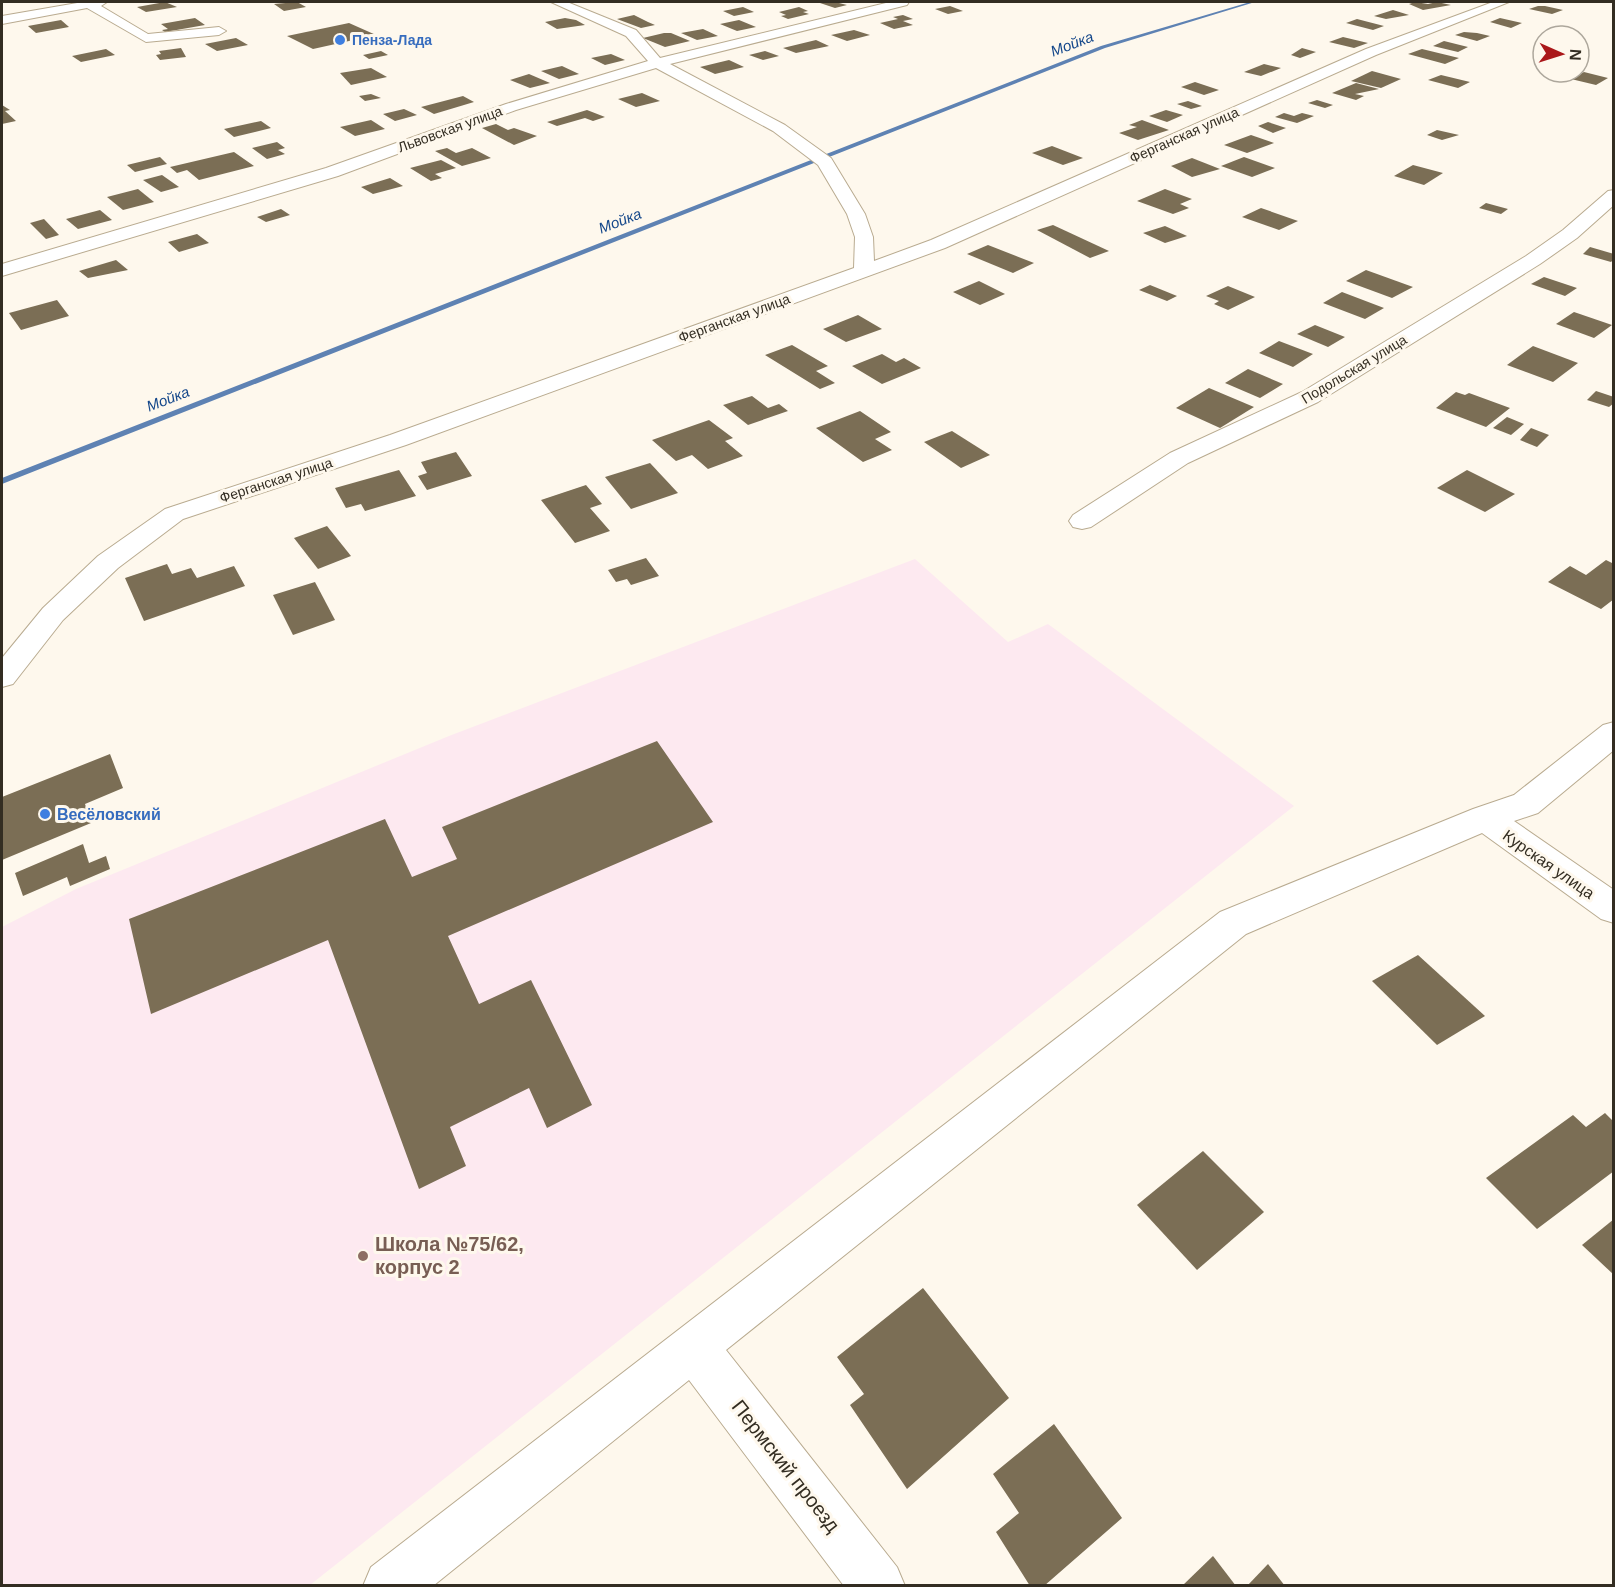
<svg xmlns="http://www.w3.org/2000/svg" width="1615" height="1587" font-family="Helvetica,sans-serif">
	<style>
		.education { fill: #fde9f0 }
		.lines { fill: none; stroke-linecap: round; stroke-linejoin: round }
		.stream { fill: #5e82b3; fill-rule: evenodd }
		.building { fill: #7b6e55 }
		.minor-casing { stroke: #b9ab90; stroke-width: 2 }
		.minor { fill: #fff; fill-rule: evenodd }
		.shop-dot { fill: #3f7fe0; stroke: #fef8ed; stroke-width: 2 }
		.education-dot { fill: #8d6e63; stroke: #fef8ed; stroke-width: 2 }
		.labels { text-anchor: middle; stroke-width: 6; stroke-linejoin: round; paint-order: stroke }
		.far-shop-label { font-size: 14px; font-weight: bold; fill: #366cbe; stroke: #fef8ed; text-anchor: start }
		.far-street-label { font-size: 14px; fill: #332d22; stroke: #fef8ed }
		.far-water-label { font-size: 15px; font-style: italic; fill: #14478a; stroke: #fef8ed }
		.shop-label { font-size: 16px; font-weight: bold; fill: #366cbe; stroke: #fef8ed; text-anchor: start }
		.street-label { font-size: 16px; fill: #332d22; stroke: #fef8ed }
		.near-education-label { font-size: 20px; font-weight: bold; fill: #785e54; stroke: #fef8ed; text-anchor: start }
		.near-street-label { font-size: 20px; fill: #332d22; stroke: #fef8ed }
	</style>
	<rect width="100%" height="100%" fill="#fef8ed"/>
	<polygon class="education" points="915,559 1008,642 1048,624 1294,806 310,1585 2,1586 2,927 76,889 449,736"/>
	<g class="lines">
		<polygon class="stream" points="1250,2 1255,2 1105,48 2,484 2,478 1101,46"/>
	</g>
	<g class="building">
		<polygon points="165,2 177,7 146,12 137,7"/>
		<polygon points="297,2 306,7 284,11 274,4"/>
		<polygon points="817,2 835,2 847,5 835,8"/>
		<polygon points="1415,2 1428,4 1437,2 1451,5 1423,10 1409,4"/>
		<polygon points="950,6 963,11 948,14 935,9"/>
		<polygon points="1538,6 1545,6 1563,10 1552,14 1529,9"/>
		<polygon points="743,7 754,12 734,16 723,11"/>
		<polygon points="799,7 808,11 803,12 809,14 788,19 781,16 786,15 779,12"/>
		<polygon points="1393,10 1409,15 1386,19 1374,16"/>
		<polygon points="634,15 648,22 655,25 641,28 617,19"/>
		<polygon points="903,15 913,19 903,21 913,25 894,29 880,23 898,19 893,17"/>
		<polygon points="195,18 205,25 165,32 162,30 168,29 161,24"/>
		<polygon points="565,18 576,20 585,25 557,29 545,22"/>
		<polygon points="1500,18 1522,23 1511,28 1490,22"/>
		<polygon points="1357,19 1384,26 1373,30 1346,23"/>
		<polygon points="61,20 69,27 36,33 28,26"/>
		<polygon points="739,20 756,27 737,31 720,24"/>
		<polygon points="349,23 376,35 313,49 287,36"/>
		<polygon points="703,29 718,36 697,40 681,33"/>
		<polygon points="854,30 870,35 847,41 831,35"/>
		<polygon points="1464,32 1477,33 1490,36 1477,41 1455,35"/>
		<polygon points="664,33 671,33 690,41 665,47 643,38"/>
		<polygon points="1343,37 1368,43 1354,48 1329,42"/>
		<polygon points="236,38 248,45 217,51 205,44"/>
		<polygon points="816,40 829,46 796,53 783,48"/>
		<polygon points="1444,41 1468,47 1458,52 1433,46"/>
		<polygon points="181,48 186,57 160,60 156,55 161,54 159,51"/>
		<polygon points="1302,48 1316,52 1300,58 1291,55"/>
		<polygon points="106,49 115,55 81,62 72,56"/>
		<polygon points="1422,49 1459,58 1445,64 1408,54"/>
		<polygon points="381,51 388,55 369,59 363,55"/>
		<polygon points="765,51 779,56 763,60 749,55"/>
		<polygon points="611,54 625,60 605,65 591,58"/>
		<polygon points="729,60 744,67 715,74 700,67"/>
		<polygon points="1264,64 1281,68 1261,76 1244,72"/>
		<polygon points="562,66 579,74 559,79 541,71"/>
		<polygon points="371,68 387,77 351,85 340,73"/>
		<polygon points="1372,71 1401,79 1381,88 1351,81"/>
		<polygon points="1584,72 1608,78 1596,85 1571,79"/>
		<polygon points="529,74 550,83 530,88 510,80"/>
		<polygon points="1441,75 1470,82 1458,88 1428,80"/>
		<polygon points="1195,82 1219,90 1204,95 1181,87"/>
		<polygon points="1356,83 1379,89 1355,94 1364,96 1356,100 1332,93"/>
		<polygon points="642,93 660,101 636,107 618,99"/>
		<polygon points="371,94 381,98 365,101 359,96"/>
		<polygon points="463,96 474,102 434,114 421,107"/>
		<polygon points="1317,100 1333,105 1325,108 1308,103"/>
		<polygon points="1188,101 1202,106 1191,109 1177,104"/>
		<polygon points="2,105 10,110 5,111 16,121 2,124"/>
		<polygon points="404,109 417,115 395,121 383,114"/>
		<polygon points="587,110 605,117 593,121 585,118 557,126 547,122"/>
		<polygon points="1166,110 1183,115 1167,122 1149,116"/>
		<polygon points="1284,113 1294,116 1302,113 1314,116 1297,123 1275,117"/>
		<polygon points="371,120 385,129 355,136 340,127"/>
		<polygon points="1142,120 1169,130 1138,140 1119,133 1137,127 1129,125"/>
		<polygon points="261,121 271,128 234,137 224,129"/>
		<polygon points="1268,122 1286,128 1273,133 1258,126"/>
		<polygon points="496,124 508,130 514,128 537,136 514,145 482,128"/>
		<polygon points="1437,130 1459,135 1442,140 1427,135"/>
		<polygon points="1251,135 1274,143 1247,153 1224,145"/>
		<polygon points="277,142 285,148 278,150 285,154 267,159 252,148"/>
		<polygon points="1052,146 1083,158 1063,165 1032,153"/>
		<polygon points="447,148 456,153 472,148 491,158 462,166 435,151"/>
		<polygon points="234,152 254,166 199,180 187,170 177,173 170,167"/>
		<polygon points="160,157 167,164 135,172 127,165"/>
		<polygon points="1244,157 1275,168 1252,177 1221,166"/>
		<polygon points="1192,158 1220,169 1192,177 1171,166"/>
		<polygon points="441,160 456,168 435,174 442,178 431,181 410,168"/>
		<polygon points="1413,165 1443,173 1424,185 1394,176"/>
		<polygon points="162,175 179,187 161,192 143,180"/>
		<polygon points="390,178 403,186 373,194 361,187"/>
		<polygon points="138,189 154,202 123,210 107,197"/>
		<polygon points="1165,189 1192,199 1180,204 1189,208 1173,214 1137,201"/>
		<polygon points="1486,203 1508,209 1501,214 1479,208"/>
		<polygon points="1261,208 1298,221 1279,230 1242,217"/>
		<polygon points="281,209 290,215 266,222 257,217"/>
		<polygon points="100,210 112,220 78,229 66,219"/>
		<polygon points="44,219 59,235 46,239 30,223"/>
		<polygon points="1053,225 1109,251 1090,258 1037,230"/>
		<polygon points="1165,226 1187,236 1165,243 1143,233"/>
		<polygon points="197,234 209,243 179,252 168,242"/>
		<polygon points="988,245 1034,263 1013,273 967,254"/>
		<polygon points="1590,247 1614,254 1614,259 1611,262 1583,254"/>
		<polygon points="116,260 128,270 88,278 79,271"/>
		<polygon points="1366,270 1413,287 1392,298 1346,281"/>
		<polygon points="1544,277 1577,288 1565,296 1531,284"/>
		<polygon points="979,281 1005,294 980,305 953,292"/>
		<polygon points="1150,285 1177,296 1167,301 1139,290"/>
		<polygon points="1228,286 1255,297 1228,310 1214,304 1219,301 1206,296"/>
		<polygon points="1342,292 1384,308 1365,319 1323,303"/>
		<polygon points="57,300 69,316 21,330 9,313"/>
		<polygon points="1574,312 1612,325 1594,338 1556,324"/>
		<polygon points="858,315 882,329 846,342 823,329"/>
		<polygon points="1315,325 1345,337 1328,347 1297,334"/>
		<polygon points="1279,341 1313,354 1293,367 1259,353"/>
		<polygon points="792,345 828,366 816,371 835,383 820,389 765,355"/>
		<polygon points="1533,346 1578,363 1553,382 1507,365"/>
		<polygon points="882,354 896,362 904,358 921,368 882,384 852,366"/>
		<polygon points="1248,369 1283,384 1260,398 1225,383"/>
		<polygon points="1209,388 1254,407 1220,428 1176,408"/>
		<polygon points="1596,391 1614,397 1614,403 1609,407 1587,400"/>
		<polygon points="1456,392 1465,395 1469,393 1510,408 1486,427 1436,408"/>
		<polygon points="752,396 768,408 779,404 788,411 748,425 723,405"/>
		<polygon points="860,411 891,432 875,439 892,450 863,462 816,428"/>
		<polygon points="1507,417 1524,424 1511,435 1493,428"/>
		<polygon points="709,420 733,438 725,441 743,456 708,469 692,455 676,461 652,440"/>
		<polygon points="1531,428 1549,435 1537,447 1520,440"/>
		<polygon points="952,431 990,455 961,468 924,442"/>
		<polygon points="456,452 472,476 427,490 418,476 427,473 421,462"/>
		<polygon points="650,463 678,493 631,509 605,477"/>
		<polygon points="399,470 416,496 365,511 361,504 346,508 335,488"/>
		<polygon points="1467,470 1515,494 1485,512 1437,488"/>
		<polygon points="586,485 602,504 590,508 610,531 575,543 541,500"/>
		<polygon points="327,526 351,556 318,569 294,538"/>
		<polygon points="646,558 659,576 631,585 627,579 616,582 608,570"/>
		<polygon points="1606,560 1614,564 1614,599 1601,609 1548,582 1570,566 1586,575"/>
		<polygon points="167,564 172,574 191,568 197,578 234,566 245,586 144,621 125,578"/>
		<polygon points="315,582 335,620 293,635 273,595"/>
		<polygon points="657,741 713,822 448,936 479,1004 531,980 592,1105 547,1128 529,1088 450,1127 466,1166 419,1189 328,940 151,1014 129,919 385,819 412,877 457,859 442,827"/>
		<polygon points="110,754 123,788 85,804 91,823 2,860 2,797"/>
		<polygon points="83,844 89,863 106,856 110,869 70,886 67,877 23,896 15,873"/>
		<polygon points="1418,955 1485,1016 1437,1045 1372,981"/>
		<polygon points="1605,1113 1614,1122 1614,1171 1537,1229 1486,1178 1573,1115 1586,1127"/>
		<polygon points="1203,1151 1264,1212 1197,1270 1137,1205"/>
		<polygon points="1614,1219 1614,1275 1582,1245"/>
		<polygon points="923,1288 1009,1398 907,1489 850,1405 864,1394 837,1357"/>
		<polygon points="1054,1424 1122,1518 1044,1586 1030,1586 996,1532 1019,1513 993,1474"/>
		<polygon points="1213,1556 1236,1586 1182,1586"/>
		<polygon points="1268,1564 1285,1586 1247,1586"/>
	</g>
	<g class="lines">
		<g class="minor-casing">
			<g id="minor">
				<polygon points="83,2 107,2 101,6 148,34 219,27 226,31 219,35 146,42 87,8 2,24 2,16"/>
				<polygon points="551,2 567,2 636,30 660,58 890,2 909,2 907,5 670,64 785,125 831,158 865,214 873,237 874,261 931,240 1366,49 1493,2 1509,2 1376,55 945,248 406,445 183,519 118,568 63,620 13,684 2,687 2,658 43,608 98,556 165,509 390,435 854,268 855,237 847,214 818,165 773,131 656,68 516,110 338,176 2,276 2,264 326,168 506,104 648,61 626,36"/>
				<polygon points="1614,190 1614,205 1577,238 1540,264 1318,402 1188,463 1091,527 1082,529 1073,527 1069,521 1073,515 1170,453 1302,392 1526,256 1563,230 1608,191"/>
				<polygon points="1614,722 1614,750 1538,813 1514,821 1614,890 1614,923 1601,919 1482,833 1246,934 726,1350 897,1567 905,1586 844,1586 689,1380 433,1586 363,1586 371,1567 1220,912 1473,809 1514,795 1603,725"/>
			</g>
		</g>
		<use href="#minor" class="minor"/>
	</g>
	<g class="shop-dot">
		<circle cx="340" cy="40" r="6"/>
		<circle cx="45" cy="814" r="6"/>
	</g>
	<circle class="education-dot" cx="363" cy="1256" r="6"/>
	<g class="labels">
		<g class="far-shop-label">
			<text x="352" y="45">Пенза-Лада</text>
		</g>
		<g class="far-street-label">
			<text transform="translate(450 129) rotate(-20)" y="5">Львовская улица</text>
			<text transform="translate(1184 135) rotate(-24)" y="5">Ферганская улица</text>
			<text transform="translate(734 318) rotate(-20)" y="5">Ферганская улица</text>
			<text transform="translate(1354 369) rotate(-31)" y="5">Подольская улица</text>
			<text transform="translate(276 480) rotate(-18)" y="5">Ферганская улица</text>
		</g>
		<g class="far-water-label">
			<text transform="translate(1072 44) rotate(-21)" y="5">Мойка</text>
			<text transform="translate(620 221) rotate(-21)" y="5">Мойка</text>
			<text transform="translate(168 399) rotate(-21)" y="5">Мойка</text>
		</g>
		<g class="shop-label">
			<text x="57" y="820">Весёловский</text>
		</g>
		<g class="street-label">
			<text transform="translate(1549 864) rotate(35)" y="6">Курская улица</text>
		</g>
		<g class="near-education-label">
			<text x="375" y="1251">Школа №75/62,<tspan x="375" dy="23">корпус 2</tspan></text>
		</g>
		<g class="near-street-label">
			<text transform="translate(786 1466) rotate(52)" y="7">Пермский проезд</text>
		</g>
	</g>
	<rect width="1615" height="1587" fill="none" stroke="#332d22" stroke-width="6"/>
	<g transform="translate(1561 54) rotate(93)"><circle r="28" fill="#fef8ed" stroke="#ada79c" stroke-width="1.5"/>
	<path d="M0-4.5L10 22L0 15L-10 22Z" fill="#aa1719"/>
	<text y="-9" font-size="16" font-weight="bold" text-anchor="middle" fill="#332d22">N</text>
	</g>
</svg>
